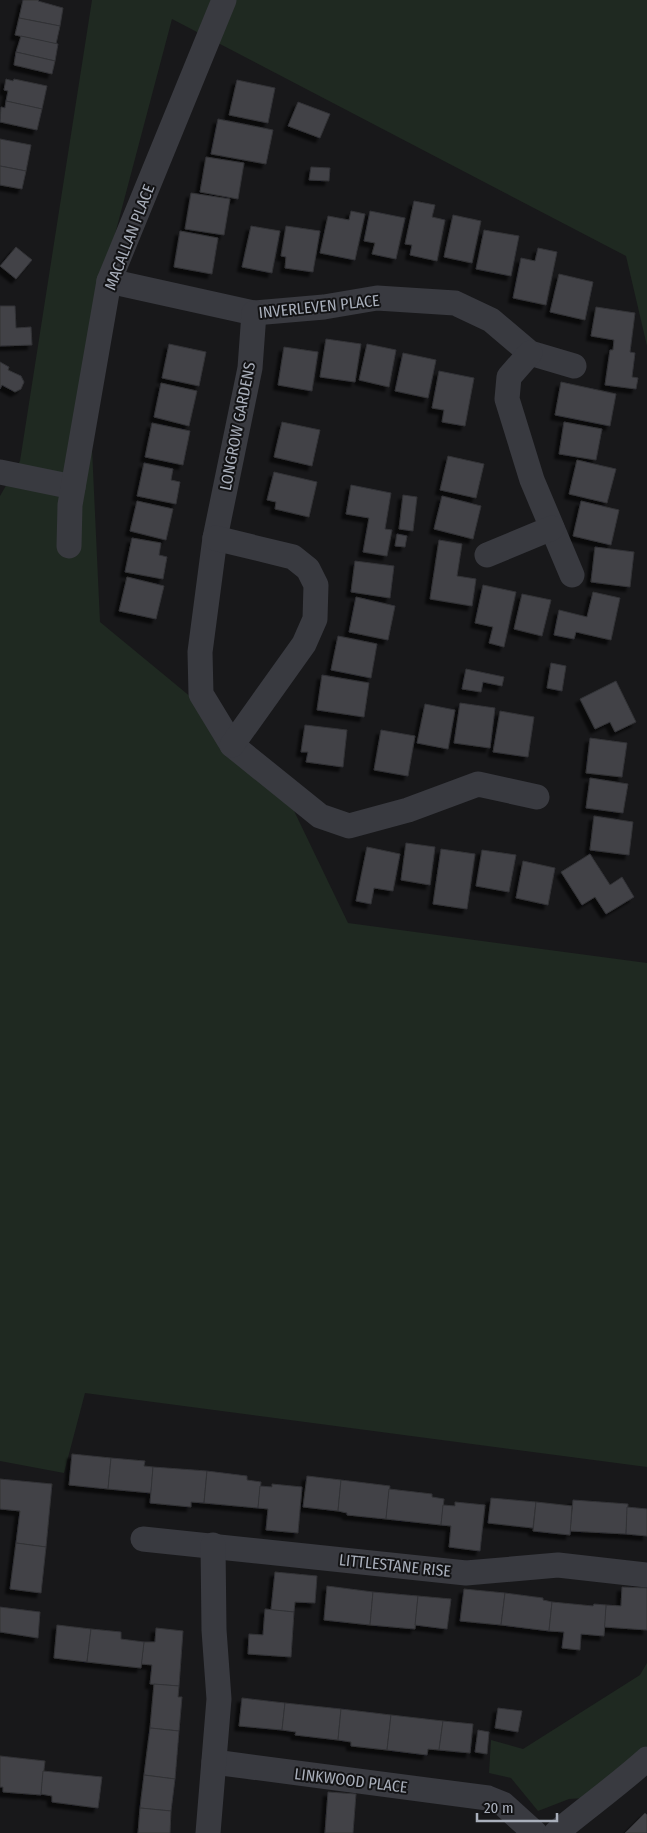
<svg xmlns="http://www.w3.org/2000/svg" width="647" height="1833" font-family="'Fira Sans Condensed',sans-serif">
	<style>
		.green { fill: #1f2921 }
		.building { fill: #424347; stroke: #323236; filter: url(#shadow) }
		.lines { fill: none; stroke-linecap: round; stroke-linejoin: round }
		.minor { stroke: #393a40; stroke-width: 25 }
		.labels { text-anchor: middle; stroke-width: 4; stroke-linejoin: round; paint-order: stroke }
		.street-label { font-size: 16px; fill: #a9afbb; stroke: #131315 }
	</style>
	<defs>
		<filter id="shadow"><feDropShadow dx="-4.5" dy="4.5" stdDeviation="1" flood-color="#0009"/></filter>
	</defs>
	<rect width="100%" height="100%" fill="#18181a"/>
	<g class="green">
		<polygon points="92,0 647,0 647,346 626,256 172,19 87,340 100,622 271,763 348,923 647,963 647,1467 85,1393 64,1473 0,1461 0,496 20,461"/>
		<polygon points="647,1663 647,1746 637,1756 585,1798 569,1799 538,1811 511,1778 489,1773 491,1740 523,1749 640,1675"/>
	</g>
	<g class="building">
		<polygon points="23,0 39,0 38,1 63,8 60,26 19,18"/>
		<polygon points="19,18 60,26 56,44 15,35"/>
		<polygon points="21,36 58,44 55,61 16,52"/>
		<polygon points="16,52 55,61 52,74 14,65"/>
		<polygon points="6,79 13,81 14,79 47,86 42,109 6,101 8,91 4,90"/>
		<polygon points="237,80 275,88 268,123 229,115"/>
		<polygon points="6,101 42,109 37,130 0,122 1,107 5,108"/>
		<polygon points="298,102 330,114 320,138 288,126"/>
		<polygon points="218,119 273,130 266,164 211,154"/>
		<polygon points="0,139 31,145 26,171 0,166"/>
		<polygon points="206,157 244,163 238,199 200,192"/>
		<polygon points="0,166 26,171 22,189 0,185"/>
		<polygon points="311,167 330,168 329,181 309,180"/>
		<polygon points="191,193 230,199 224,235 185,229"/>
		<polygon points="414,201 435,205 432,217 445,220 437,261 410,255 412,245 405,244"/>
		<polygon points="351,211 365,214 355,260 320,253 328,216 349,220"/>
		<polygon points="370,211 405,218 396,259 372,254 375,243 364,241"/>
		<polygon points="453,215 481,221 472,263 444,257"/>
		<polygon points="251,226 280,231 272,273 242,267"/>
		<polygon points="286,226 320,231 313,272 285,268 286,257 281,256"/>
		<polygon points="484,230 519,236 511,276 476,269"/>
		<polygon points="180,231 218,238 212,274 174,267"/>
		<polygon points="16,247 32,260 16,279 0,266"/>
		<polygon points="538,248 557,252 546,305 513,298 521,258 535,261"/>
		<polygon points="559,274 593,282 585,320 550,312"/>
		<polygon points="0,306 15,306 16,328 31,327 32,345 0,346"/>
		<polygon points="596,307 635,313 630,352 635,353 632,377 638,378 636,389 605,385 610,350 613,350 614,340 591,336"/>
		<polygon points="326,339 361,344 355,382 320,377"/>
		<polygon points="169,344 206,352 199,386 162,378"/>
		<polygon points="367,344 396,350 389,387 359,380"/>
		<polygon points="284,347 318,352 312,391 278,385"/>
		<polygon points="403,353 436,360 428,398 395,391"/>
		<polygon points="0,362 9,367 8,370 21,376 24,382 21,389 15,392 2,385 0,389"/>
		<polygon points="439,371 474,378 465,426 442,422 444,410 432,408"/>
		<polygon points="561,382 616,394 610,426 555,415"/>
		<polygon points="161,383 197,391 189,426 154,417"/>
		<polygon points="282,422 320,430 312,466 274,457"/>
		<polygon points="564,422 602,429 596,460 559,454"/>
		<polygon points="152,423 190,431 183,465 145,457"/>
		<polygon points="448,456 484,464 476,498 440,490"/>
		<polygon points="577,460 616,469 607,503 569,494"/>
		<polygon points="144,463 173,469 171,480 180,482 176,504 137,496"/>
		<polygon points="274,472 317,482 309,517 275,509 276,502 267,500"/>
		<polygon points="351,485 391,493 385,529 392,530 387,556 363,552 369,518 346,514"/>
		<polygon points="403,495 417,497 413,531 399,529"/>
		<polygon points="442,496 481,506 473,539 434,529"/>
		<polygon points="137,501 173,509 166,540 130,531"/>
		<polygon points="581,501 619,510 611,545 573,536"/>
		<polygon points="397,534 407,536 405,547 395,546"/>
		<polygon points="132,538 161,543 159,555 167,557 163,579 125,572"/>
		<polygon points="439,540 462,544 457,576 476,579 472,606 430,599"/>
		<polygon points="595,547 634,552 630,587 591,582"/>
		<polygon points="355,561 394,566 390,598 351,592"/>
		<polygon points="127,577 164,586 156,619 119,611"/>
		<polygon points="483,585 516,592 504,647 489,643 493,627 475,623"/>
		<polygon points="593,592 620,598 611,640 576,632 574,639 554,635 559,610 587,617"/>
		<polygon points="522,594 551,600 542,636 514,629"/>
		<polygon points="356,597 395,606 388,640 349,632"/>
		<polygon points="338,636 377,644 371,678 331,670"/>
		<polygon points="551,663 566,666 562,691 547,688"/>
		<polygon points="466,669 504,677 502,686 483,682 481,692 462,689"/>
		<polygon points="322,675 369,683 364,717 317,710"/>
		<polygon points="616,681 636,722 615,732 610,722 595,729 580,699"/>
		<polygon points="460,703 495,708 490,748 454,743"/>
		<polygon points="425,704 455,710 448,749 417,743"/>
		<polygon points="500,711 534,717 528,757 493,752"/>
		<polygon points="305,725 347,730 343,767 306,762 308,752 301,752"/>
		<polygon points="381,730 415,736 408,776 374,770"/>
		<polygon points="590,738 627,743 622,777 586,773"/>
		<polygon points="590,778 628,784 623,813 586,808"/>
		<polygon points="594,816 633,822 629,855 590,850"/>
		<polygon points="406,843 435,847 430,885 401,880"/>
		<polygon points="367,847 400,854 393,891 374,888 371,904 356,901"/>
		<polygon points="441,849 475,854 467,909 433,904"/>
		<polygon points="482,850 516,855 509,892 476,886"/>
		<polygon points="590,854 610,885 622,877 634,897 606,914 595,897 582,905 561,872"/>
		<polygon points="523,861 555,868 548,905 516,898"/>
		<polygon points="72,1454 111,1458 108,1489 69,1485"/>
		<polygon points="111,1458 145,1461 144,1466 153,1467 151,1493 108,1489"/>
		<polygon points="153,1467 207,1471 204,1503 191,1502 191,1507 150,1503"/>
		<polygon points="207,1471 247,1476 247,1480 261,1482 258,1508 204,1503"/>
		<polygon points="307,1476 341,1480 338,1511 303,1507"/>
		<polygon points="0,1479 52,1484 46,1547 16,1543 20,1511 0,1509"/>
		<polygon points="341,1480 390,1486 386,1519 347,1515 347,1513 338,1511"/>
		<polygon points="272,1484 302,1487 298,1533 266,1530 268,1509 258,1508 260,1486 272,1487"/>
		<polygon points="389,1489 432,1494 432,1497 444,1499 441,1525 386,1519"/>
		<polygon points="491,1498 536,1502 533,1528 488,1523"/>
		<polygon points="573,1500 628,1504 626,1534 570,1531"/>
		<polygon points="455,1502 485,1505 480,1551 449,1547 451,1526 441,1525 443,1505 455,1506"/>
		<polygon points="536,1502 572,1506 570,1535 533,1531"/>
		<polygon points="627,1507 647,1509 647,1536 626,1534"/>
		<polygon points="16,1543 46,1547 41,1593 10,1589"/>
		<polygon points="275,1572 317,1576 315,1603 295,1602 294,1612 271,1610"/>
		<polygon points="327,1586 373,1592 370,1625 324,1620"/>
		<polygon points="622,1587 647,1588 647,1630 604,1627 606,1605 621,1606"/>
		<polygon points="464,1589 505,1593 501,1625 460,1621"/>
		<polygon points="373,1592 418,1596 415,1629 370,1625"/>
		<polygon points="505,1593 543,1598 543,1600 552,1602 549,1631 501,1625"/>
		<polygon points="418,1596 451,1599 447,1629 415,1625"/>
		<polygon points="552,1602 593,1606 594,1604 606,1605 604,1636 581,1634 580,1650 562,1648 564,1632 549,1631"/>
		<polygon points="0,1607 40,1612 38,1638 0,1632"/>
		<polygon points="265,1609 294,1612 291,1657 248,1654 249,1634 263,1635"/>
		<polygon points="57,1625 91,1629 87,1662 54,1658"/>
		<polygon points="156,1628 183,1631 179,1686 150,1684 152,1665 141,1664 144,1642 155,1642"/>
		<polygon points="91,1629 121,1632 121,1639 144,1642 141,1668 87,1662"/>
		<polygon points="154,1684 179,1686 178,1697 182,1697 179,1731 150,1728"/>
		<polygon points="242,1698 285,1703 282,1730 239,1726"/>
		<polygon points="285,1703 341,1709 338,1740 295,1735 296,1732 282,1730"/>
		<polygon points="498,1708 522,1711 518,1732 495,1728"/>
		<polygon points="341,1709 391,1715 387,1750 351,1746 351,1742 338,1740"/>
		<polygon points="391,1715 443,1721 439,1750 428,1749 427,1755 387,1750"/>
		<polygon points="443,1721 473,1724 470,1753 439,1750"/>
		<polygon points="150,1728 179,1731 175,1779 144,1775"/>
		<polygon points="478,1730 489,1732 487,1754 475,1752"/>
		<polygon points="0,1756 45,1761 41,1795 3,1792 3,1787 0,1787"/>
		<polygon points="43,1771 102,1777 98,1808 52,1802 52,1796 41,1794"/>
		<polygon points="144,1775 175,1779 171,1811 140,1808"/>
		<polygon points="328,1792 356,1794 353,1833 325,1833"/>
		<polygon points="140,1808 171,1811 170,1833 138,1833"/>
		<polygon points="645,1813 647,1815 647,1833 625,1833"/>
	</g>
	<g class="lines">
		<g class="minor">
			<polyline points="109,281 254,313 324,307 377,298 455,303 491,320 530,353 574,366"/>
			<polyline points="254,313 250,368 215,538 200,652 201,694 232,745 320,816 349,826 408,810 478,784 537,797"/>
			<polyline points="530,353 509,377 507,399 532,480 572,575"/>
			<polyline points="0,472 73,487"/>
			<polyline points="215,538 293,557 308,569 316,585 315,619 304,644 232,745"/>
			<polyline points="69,546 70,505 109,281 224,0"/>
			<polyline points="487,555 552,528"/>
			<polyline points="143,1539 466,1573 558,1565 647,1575"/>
			<polyline points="214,1762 488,1798 503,1804 535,1833"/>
			<polyline points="208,1833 219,1699 214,1630 213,1545"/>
			<path d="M556 1833C586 1808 618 1785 647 1759"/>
		</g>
	</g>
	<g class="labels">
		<g class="street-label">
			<text transform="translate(129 237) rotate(-69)" y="6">MACALLAN PLACE</text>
			<text transform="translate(319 306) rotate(-6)" y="6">INVERLEVEN PLACE</text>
			<text transform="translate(237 426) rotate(-79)" y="6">LONGROW GARDENS</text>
			<text transform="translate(395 1565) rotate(6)" y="6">LITTLESTANE RISE</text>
			<text transform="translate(351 1780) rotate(7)" y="6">LINKWOOD PLACE</text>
		</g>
	</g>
	<path d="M477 1813v8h80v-8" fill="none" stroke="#a9afbb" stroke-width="2.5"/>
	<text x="484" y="1813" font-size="15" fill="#a9afbb" stroke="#131315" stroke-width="4" paint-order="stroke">20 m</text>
</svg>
